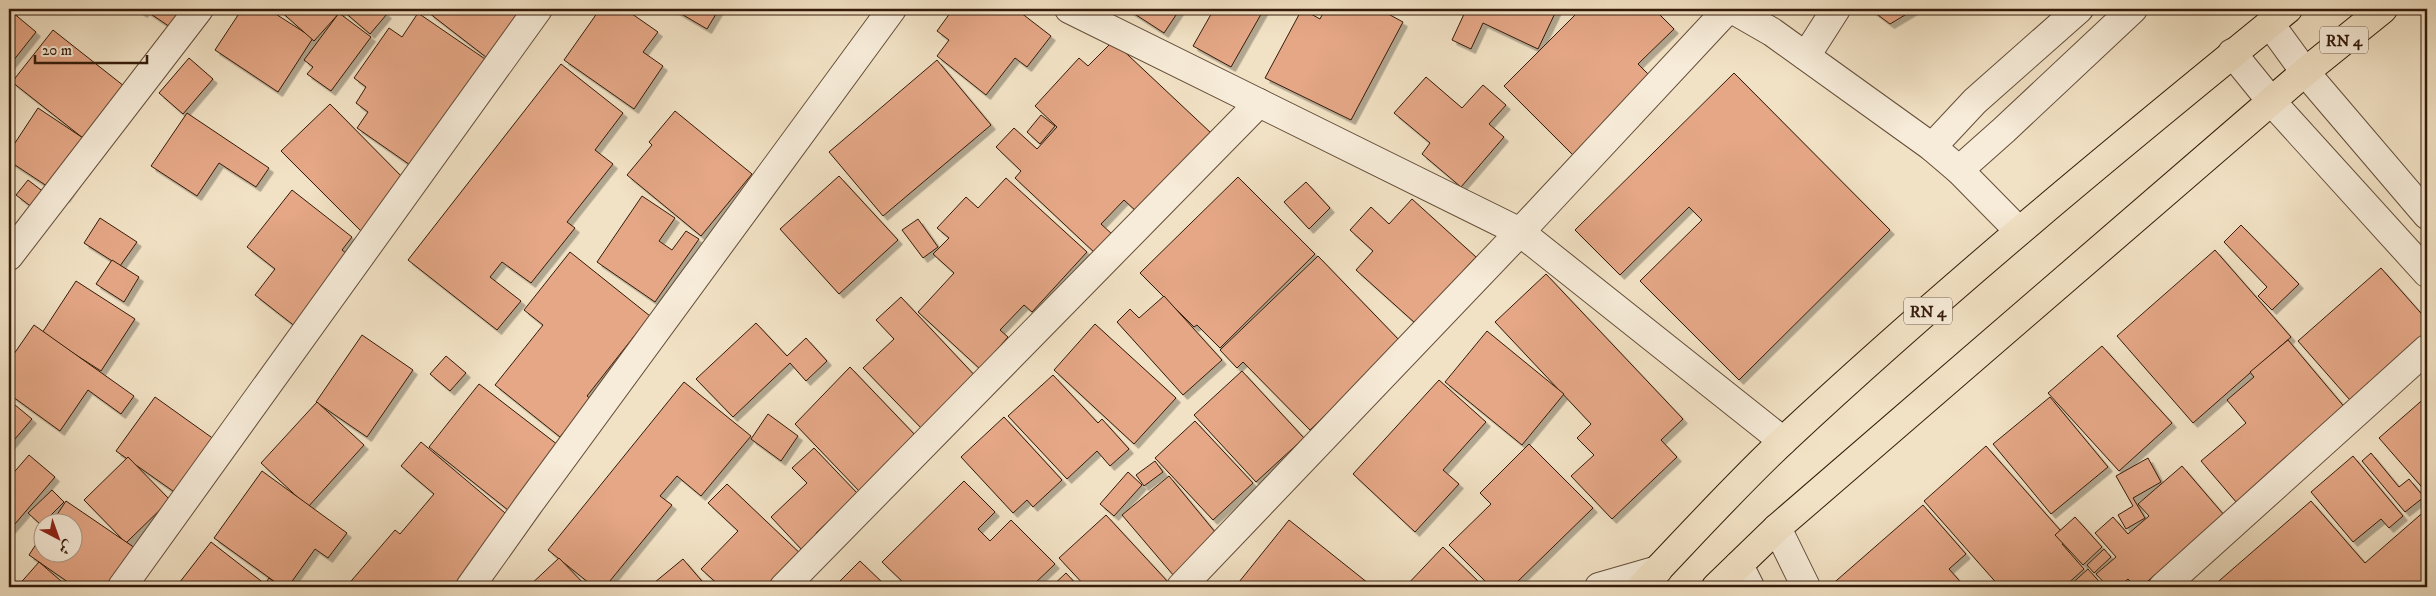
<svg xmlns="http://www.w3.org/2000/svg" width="2436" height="596" font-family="'IM FELL DW Pica',Amiri,serif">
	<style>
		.building { fill: #e5a786; stroke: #341b0a; filter: url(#shadow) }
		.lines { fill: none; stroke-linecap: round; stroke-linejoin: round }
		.minor-casing { stroke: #644d39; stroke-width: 30 }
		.major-casing { stroke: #341b0a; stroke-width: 30 }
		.minor { stroke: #f7ecd9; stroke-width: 28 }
		.major { stroke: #f2e2c5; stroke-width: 28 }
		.labels { text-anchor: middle; stroke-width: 4.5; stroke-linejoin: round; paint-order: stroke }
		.shield { fill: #f7ecd9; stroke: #6e5a48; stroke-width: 1 }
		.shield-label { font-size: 16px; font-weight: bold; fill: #341b0a }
	</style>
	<defs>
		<filter id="shadow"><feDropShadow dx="4.5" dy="4.5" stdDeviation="0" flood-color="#0004"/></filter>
	</defs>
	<rect width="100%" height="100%" fill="#f2e2c5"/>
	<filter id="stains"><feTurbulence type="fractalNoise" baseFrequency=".004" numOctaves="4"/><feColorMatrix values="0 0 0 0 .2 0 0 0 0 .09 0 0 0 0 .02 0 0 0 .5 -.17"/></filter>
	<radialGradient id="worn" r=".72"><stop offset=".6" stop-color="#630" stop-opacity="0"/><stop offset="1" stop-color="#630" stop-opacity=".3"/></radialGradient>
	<g class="building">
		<polygon points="9,9 14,9 12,12 36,32 9,66"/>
		<polygon points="136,9 187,9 173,29 145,10 143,13"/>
		<polygon points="242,9 268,9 313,38 278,92 215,50"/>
		<polygon points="278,9 381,9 387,14 370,34 342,10 314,41"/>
		<polygon points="432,9 531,9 491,61 429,13"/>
		<polygon points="600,9 625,9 658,32 643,52 663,66 634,109 564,60"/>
		<polygon points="673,9 719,9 707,29"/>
		<polygon points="953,9 1016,9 1051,36 1027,67 1015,58 986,95 937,56 949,40 937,31"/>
		<polygon points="1127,9 1180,9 1164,33"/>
		<polygon points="1214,9 1264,9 1231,67 1193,46"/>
		<polygon points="1302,9 1320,19 1325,9 1379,9 1403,22 1351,120 1265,78"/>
		<polygon points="1458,9 1557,9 1538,49 1483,23 1471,49 1452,40 1465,12"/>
		<polygon points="1581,9 1654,9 1674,29 1638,64 1651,77 1574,156 1504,86"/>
		<polygon points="1870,9 1915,9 1890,24"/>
		<polygon points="339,13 371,37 331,91 307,74 313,67 304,60"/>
		<polygon points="418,13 488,61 413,167 357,128 368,112 356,103 366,87 354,78 389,28 402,37"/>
		<polygon points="53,30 129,90 88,142 12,82"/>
		<polygon points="1113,41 1211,133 1137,212 1124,200 1101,224 1113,235 1096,254 1015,178 1021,171 996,147 1014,128 1037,149 1057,127 1035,106 1079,58 1088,66"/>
		<polygon points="189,58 213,79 183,114 159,93"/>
		<polygon points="937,60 991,125 883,216 829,152"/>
		<polygon points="561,64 623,113 595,150 613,164 567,222 575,228 531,283 502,262 490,277 521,301 497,330 408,260"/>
		<polygon points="1734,73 1890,230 1739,380 1640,281 1702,220 1689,207 1620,275 1575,230"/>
		<polygon points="1426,77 1462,108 1483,85 1506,105 1489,124 1504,137 1461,187 1422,154 1430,143 1394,113"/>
		<polygon points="330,104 408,183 361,231 281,151"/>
		<polygon points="38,108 98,148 65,198 9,161 9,152"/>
		<polygon points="675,111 752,174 701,236 627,175 652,145 649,142"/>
		<polygon points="187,113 269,168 256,187 219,163 197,196 151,166"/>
		<polygon points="1041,115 1055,126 1040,144 1027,132"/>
		<polygon points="839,176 898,240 839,294 780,229"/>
		<polygon points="1238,177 1315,254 1220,348 1197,325 1194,327 1140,273"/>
		<polygon points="1006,178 1087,252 1032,312 1024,305 1000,330 1008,337 980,369 918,312 954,273 933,254 949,238 937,228 966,197 978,208"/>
		<polygon points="28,180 45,193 33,208 16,195"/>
		<polygon points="1306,182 1330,208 1309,229 1284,202"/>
		<polygon points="292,190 352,237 342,250 356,261 301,331 255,295 275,269 247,247"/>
		<polygon points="642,196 675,218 659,241 672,250 686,231 699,239 655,302 597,262"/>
		<polygon points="1412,199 1476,257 1415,323 1356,270 1373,251 1350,230 1371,207 1389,224"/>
		<polygon points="100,218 137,242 120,266 84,243"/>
		<polygon points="918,219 938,247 923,258 902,230"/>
		<polygon points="2241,225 2299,284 2272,310 2258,296 2267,287 2224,242"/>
		<polygon points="2215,250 2291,337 2193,423 2117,336"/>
		<polygon points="570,252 650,316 587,396 591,399 560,437 495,385 543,325 524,310"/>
		<polygon points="1318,256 1401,342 1310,430 1243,362 1237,368 1220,350"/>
		<polygon points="112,260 139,277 124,302 96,284"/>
		<polygon points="2381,268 2427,320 2427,347 2357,408 2298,341"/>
		<polygon points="1546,274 1683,419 1661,440 1677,457 1612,519 1571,476 1594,455 1577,438 1591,424 1495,322"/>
		<polygon points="76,281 135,319 101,371 42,333"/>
		<polygon points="1164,296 1222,360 1183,395 1117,322 1130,309 1139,318"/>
		<polygon points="901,297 979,380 925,432 863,368 894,339 876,320"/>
		<polygon points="756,323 787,356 806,338 827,361 806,381 790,363 733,417 696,379"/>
		<polygon points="1095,324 1176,398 1134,444 1054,370"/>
		<polygon points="34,325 134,396 121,414 88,390 60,431 9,394 9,361"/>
		<polygon points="1487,331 1564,394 1522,445 1445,382"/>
		<polygon points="362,335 413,370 367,437 316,402"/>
		<polygon points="2288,340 2347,410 2237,503 2201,461 2246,423 2227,400 2254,377 2250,372"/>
		<polygon points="2102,346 2172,423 2119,471 2048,393"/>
		<polygon points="446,356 466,373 450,391 430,374"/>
		<polygon points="850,367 917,437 860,492 795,424"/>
		<polygon points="1242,371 1304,438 1256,482 1194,415"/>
		<polygon points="1053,375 1098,423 1102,419 1129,449 1110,466 1097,451 1067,479 1008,416"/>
		<polygon points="1439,380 1486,422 1443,470 1459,484 1415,532 1353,474"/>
		<polygon points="684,382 751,436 701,496 677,476 660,496 672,505 605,587 594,587 548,550"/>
		<polygon points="479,384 558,445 508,510 429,447"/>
		<polygon points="2427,396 2427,493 2379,438"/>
		<polygon points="155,397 218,442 180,496 116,451"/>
		<polygon points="2050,397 2108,467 2051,514 1993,444"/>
		<polygon points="9,400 32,419 9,446"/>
		<polygon points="317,402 364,445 308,507 261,463"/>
		<polygon points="768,414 798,436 781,461 751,439"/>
		<polygon points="1004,417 1062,480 1033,507 1027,500 1013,513 961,457"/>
		<polygon points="1195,421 1253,483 1213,520 1155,458"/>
		<polygon points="421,442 511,518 452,587 346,587 395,530 400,534 434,494 401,466"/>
		<polygon points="1529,444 1593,508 1512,587 1491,587 1449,545 1491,504 1480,493"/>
		<polygon points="1986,446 2068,539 2062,544 2084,569 2064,587 2000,587 1924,501"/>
		<polygon points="814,448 858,494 816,533 818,536 802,550 771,517 807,483 792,468"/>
		<polygon points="2371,453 2399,487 2409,479 2424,497 2405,512 2362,461"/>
		<polygon points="29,455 55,477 9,531 9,478"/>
		<polygon points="2353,456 2403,516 2389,528 2381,519 2353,542 2311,492"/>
		<polygon points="128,457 170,500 126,543 84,500"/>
		<polygon points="2148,458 2161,482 2133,498 2145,518 2126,529 2118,515 2133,506 2116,476"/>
		<polygon points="1155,461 1163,472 1144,486 1136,475"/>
		<polygon points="2182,466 2224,515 2141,587 2135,587 2128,579 2118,587 2108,587 2096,574 2116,557 2095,533 2113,517 2128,534 2149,516 2138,504"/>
		<polygon points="262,471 347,533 328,558 315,549 288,587 282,587 214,538"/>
		<polygon points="1128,472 1142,485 1114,516 1100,504"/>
		<polygon points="1169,476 1220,538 1174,576 1122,515"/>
		<polygon points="964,481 995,512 978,529 990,541 1011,520 1055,564 1031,587 908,587 882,562"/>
		<polygon points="727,484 805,558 768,587 721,587 701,569 738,531 708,503"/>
		<polygon points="52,490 64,502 41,525 28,513"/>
		<polygon points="66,501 135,548 108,587 75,587 29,555 42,535 42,554 72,554 72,524 51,524"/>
		<polygon points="2311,501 2365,563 2427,509 2427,587 2212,587"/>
		<polygon points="1923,505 1966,554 1949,569 1965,587 1829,587"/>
		<polygon points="1106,515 1169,583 1165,587 1086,587 1059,558"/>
		<polygon points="2075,517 2102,547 2083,565 2055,535"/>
		<polygon points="1289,520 1373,587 1235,587"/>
		<polygon points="211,542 265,584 269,578 281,587 176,587"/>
		<polygon points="1443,547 1484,587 1405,587"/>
		<polygon points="2104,549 2111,557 2094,573 2087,565"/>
		<polygon points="559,558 587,587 528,587"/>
		<polygon points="683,559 707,587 649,587"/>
		<polygon points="860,561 887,587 834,587"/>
		<polygon points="39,562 68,587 17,587"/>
		<polygon points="2088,569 2104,587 2068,587"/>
		<polygon points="1066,573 1079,587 1051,587"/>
	</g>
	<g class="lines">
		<g class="minor-casing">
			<g id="minor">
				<polyline points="1069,9 1520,232 1783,441"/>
				<polyline points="1732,9 1772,32 1932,147 1959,170 2019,231"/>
				<polyline points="2270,24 2305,72 2427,215"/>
				<polyline points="2232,53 2271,101 2427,273"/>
				<polyline points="1806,56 1836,9"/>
				<polyline points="1932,147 1975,101 2079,9"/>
				<polyline points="1959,170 2004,130 2133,9"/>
				<polyline points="9,256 199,9"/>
				<polyline points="1777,528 1806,587"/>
				<polyline points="1739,565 1750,587"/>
				<polyline points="122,587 538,9"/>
				<polyline points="470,587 529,504 892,9"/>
				<polyline points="784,587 1259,103"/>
				<polyline points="1181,587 1520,232 1728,9"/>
				<polyline points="1599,587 1658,570"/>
				<polyline points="2163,587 2427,349"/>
			</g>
		</g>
		<g class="major-casing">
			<g id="major">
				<path d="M1641 587C1688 538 1735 486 1784 440 1946 289 2117 148 2288 9"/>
				<polyline points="1716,587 1777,528 2305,72 2383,9"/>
			</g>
		</g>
		<use href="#minor" class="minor"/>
		<use href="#major" class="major"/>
	</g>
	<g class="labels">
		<g class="shield">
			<rect x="2320" y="26.5" width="48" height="27" rx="4"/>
			<rect x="1904" y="297.5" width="48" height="27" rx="4"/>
		</g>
		<g class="shield-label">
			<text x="2344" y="46">RN 4</text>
			<text x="1928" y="317">RN 4</text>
		</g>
	</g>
	<rect width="2436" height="596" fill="none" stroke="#f2e2c5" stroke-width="30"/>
	<rect x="10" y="10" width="2416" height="576" fill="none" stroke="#341b0a" stroke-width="2.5"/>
	<rect x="15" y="15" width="2406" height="566" fill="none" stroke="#341b0a"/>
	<g transform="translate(58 538) rotate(139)"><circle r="24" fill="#f7ecd9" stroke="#a99886"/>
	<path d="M0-4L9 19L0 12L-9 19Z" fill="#8f2418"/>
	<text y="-8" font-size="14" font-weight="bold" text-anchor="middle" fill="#341b0a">ش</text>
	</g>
	<path d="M35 55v8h112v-8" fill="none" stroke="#341b0a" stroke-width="2.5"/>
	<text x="42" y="55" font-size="15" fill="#341b0a" stroke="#f7ecd9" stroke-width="4" paint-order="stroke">20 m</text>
	<rect width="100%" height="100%" filter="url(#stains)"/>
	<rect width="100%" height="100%" fill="url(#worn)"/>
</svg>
